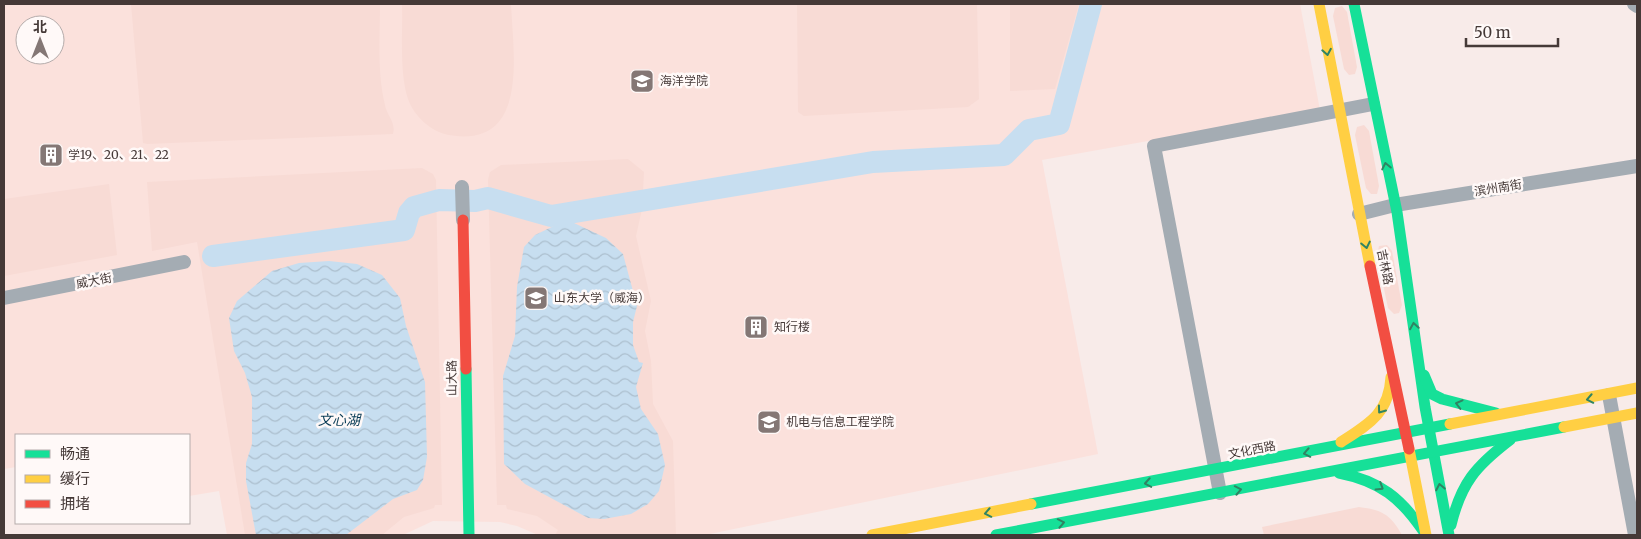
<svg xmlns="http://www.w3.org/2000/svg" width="1641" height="539" font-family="Merriweather,'Noto Sans SC',serif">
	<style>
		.built { fill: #fbe1dc; fill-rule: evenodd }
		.green { fill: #f8dbd5 }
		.water { fill: url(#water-waves) }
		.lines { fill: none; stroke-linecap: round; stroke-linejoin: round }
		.river { stroke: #c7def0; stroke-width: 22 }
		.street { stroke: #a4acb3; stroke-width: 14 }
		.fast { stroke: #16e098; stroke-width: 11 }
		.slow { stroke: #ffcf43; stroke-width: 11 }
		.jam { stroke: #f24e42; stroke-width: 11 }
		.oneway { stroke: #308463 }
		.labels { text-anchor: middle; stroke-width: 5; stroke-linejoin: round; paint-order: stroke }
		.poi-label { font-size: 12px; fill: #453937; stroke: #fff9f8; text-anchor: start }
		.street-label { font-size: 12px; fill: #453937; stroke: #fff9f8 }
		.water-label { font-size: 14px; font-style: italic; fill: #083b55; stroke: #fff9f8 }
	</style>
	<defs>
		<pattern id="water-waves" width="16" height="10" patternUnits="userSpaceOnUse" patternTransform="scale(1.25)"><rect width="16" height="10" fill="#c7def0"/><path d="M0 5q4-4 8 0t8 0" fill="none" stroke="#acbfce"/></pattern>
	</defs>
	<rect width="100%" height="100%" fill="#f8ebe9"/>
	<path class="built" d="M4 4H1300L1320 110 1042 160 1098 454 705 535H538L517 526 500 522 433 521 403 535H227L219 491 189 496V435H16V467L4 469ZM25 25H55V55H25Z"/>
	<g class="green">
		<path d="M131 4H380C380 37 377 73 385 105 387 116 396 122 393 134L147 144 143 143Z"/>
		<path d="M402 4H511C513 53 530 149 449 135 431 132 414 116 408 99 399 72 403 32 402 4Z"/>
		<polygon points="797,4 977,4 979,99 968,107 804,116 798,112"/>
		<polygon points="1010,4 1079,4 1055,89 1010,91"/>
		<polygon points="1342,6 1347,12 1357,67 1355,74 1349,75 1344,69 1333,16 1335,8"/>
		<polygon points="1364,125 1369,131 1379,186 1377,194 1371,194 1366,188 1355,135 1357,127"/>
		<polygon points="628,159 644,172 642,209 636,236 651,301 645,331 651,361 653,404 673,441 676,535 555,535 558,530 537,516 507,509 506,505 497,505 488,180 490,172 501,165"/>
		<polygon points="422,168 433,174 436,180 442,505 435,505 434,508 404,517 382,535 245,535 197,242 152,251 147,182"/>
		<polygon points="109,184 117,255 4,276 4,199"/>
		<polygon points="1387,245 1392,251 1402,305 1399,313 1394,314 1388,308 1377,255 1379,246"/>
		<path d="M1359 507C1382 510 1390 514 1402 535H1264L1262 527Z"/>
	</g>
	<g class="water">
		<polygon points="560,223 574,223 606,238 623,254 637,306 633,322 633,345 639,362 643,363 636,387 641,409 658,434 665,465 659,491 648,504 631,514 604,519 588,518 525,484 504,464 503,376 515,336 517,287 524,247 535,235"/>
		<polygon points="329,261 357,264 382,275 400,298 406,326 425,382 427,457 423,480 417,490 393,499 346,535 256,535 246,481 246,463 252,444 252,397 245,373 234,351 229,318 237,301 272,271 299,263"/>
	</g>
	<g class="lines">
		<polyline class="river" points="213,256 404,230 409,213 414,207 439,200 475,201 488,198 551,216 873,162 1004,155 1029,130 1059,124 1091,4"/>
		<g class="street">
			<polyline points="1634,4 1637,6"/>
			<polyline points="462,187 463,220"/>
			<polyline points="1359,214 1395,205 1637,166"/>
			<polyline points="4,298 184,262"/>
			<polyline points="1609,395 1635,535"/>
			<polyline points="1220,493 1154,146 1373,104"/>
		</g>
		<g class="fast">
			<polyline points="1354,4 1397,212 1425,407 1449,535"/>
			<polyline points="466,369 469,535"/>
			<polyline points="1424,375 1432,394 1442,399 1496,413"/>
			<path d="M1339 473C1380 481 1401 498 1424 532"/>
			<polyline points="1031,504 1450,424"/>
			<path d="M1451 525C1461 483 1476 466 1510 440"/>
			<polyline points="996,535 1564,427"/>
		</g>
		<g class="slow">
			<polyline points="1319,4 1370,266"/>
			<polyline points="1450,424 1637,388"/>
			<polyline points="1564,427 1637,413"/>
			<path d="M1341 442C1369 424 1389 413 1391 377"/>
			<polyline points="1409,449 1426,535"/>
			<polyline points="872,535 1031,504"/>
		</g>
		<g class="jam">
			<polyline points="463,220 466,369"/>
			<polyline points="1370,266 1409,449"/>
		</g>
	</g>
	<defs><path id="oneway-chevron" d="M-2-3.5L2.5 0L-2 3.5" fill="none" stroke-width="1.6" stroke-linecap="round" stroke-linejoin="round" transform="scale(1.25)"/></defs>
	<g class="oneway">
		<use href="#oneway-chevron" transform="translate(1327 52) rotate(80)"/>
		<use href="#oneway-chevron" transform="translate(1386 166) rotate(-102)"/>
		<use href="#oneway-chevron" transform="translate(1366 245) rotate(78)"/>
		<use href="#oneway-chevron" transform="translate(1414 326) rotate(-99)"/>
		<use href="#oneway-chevron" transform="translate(1590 399) rotate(169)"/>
		<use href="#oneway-chevron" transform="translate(1459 404) rotate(-166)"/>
		<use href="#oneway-chevron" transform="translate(1381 410) rotate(126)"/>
		<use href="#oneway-chevron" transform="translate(1307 453) rotate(169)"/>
		<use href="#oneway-chevron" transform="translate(1148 483) rotate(170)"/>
		<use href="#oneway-chevron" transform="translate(1380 487) rotate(32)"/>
		<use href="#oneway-chevron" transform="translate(1440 487) rotate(-101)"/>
		<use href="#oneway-chevron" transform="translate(1238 490) rotate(-11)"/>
		<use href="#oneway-chevron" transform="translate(988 513) rotate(169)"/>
		<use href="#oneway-chevron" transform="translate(1061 523) rotate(-11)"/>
	</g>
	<defs>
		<g id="university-square" transform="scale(1.25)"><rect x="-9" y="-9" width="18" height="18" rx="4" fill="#847775" stroke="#fff9f8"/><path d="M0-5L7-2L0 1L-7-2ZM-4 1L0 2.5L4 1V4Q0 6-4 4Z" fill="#fff"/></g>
		<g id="building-square" transform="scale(1.25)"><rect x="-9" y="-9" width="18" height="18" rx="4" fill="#847775" stroke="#fff9f8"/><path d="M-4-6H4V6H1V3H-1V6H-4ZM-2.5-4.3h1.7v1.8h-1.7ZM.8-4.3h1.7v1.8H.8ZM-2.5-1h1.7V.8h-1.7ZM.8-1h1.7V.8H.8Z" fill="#fff"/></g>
	</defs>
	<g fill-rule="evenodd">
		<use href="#university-square" x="642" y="81"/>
		<use href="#building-square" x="51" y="155"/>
		<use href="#university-square" x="536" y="298"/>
		<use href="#building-square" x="756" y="327"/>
		<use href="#university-square" x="769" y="422"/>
	</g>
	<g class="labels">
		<g class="poi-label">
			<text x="660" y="85">海洋学院</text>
			<text x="68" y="159">学19、20、21、22</text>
			<text x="554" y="302">山东大学（威海）</text>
			<text x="774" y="331">知行楼</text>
			<text x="786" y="426">机电与信息工程学院</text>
		</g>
		<g class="street-label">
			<text transform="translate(1498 188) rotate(-9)" y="4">滨州南街</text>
			<text transform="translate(1385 267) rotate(78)" y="4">吉林路</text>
			<text transform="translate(94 281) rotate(-11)" y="4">威大街</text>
			<text transform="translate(452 378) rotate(-91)" y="4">山大路</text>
			<text transform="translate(1252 450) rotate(-11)" y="4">文化西路</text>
		</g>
		<g class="water-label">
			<text x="339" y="425">文心湖</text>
		</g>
	</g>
	<rect width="1641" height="539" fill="none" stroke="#453937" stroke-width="10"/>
	<rect x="15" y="434" width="175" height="90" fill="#fff9f8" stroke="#b5acab"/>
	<rect x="25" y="450" width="25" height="8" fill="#16e098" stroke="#b5acab"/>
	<text x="60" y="459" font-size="15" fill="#453937">畅通</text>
	<rect x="25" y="475" width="25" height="8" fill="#ffcf43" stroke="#b5acab"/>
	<text x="60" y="484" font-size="15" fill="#453937">缓行</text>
	<rect x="25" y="500" width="25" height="8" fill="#f24e42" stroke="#b5acab"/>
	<text x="60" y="509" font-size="15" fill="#453937">拥堵</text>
	<g transform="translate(40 40)"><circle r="24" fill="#fff9f8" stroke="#b5acab"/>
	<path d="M0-4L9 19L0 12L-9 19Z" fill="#847775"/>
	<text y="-8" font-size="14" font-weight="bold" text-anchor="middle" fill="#453937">北</text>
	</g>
	<path d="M1466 38v8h92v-8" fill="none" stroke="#453937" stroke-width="2.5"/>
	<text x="1474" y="38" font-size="15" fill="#453937" stroke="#fff9f8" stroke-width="4" paint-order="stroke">50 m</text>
</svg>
